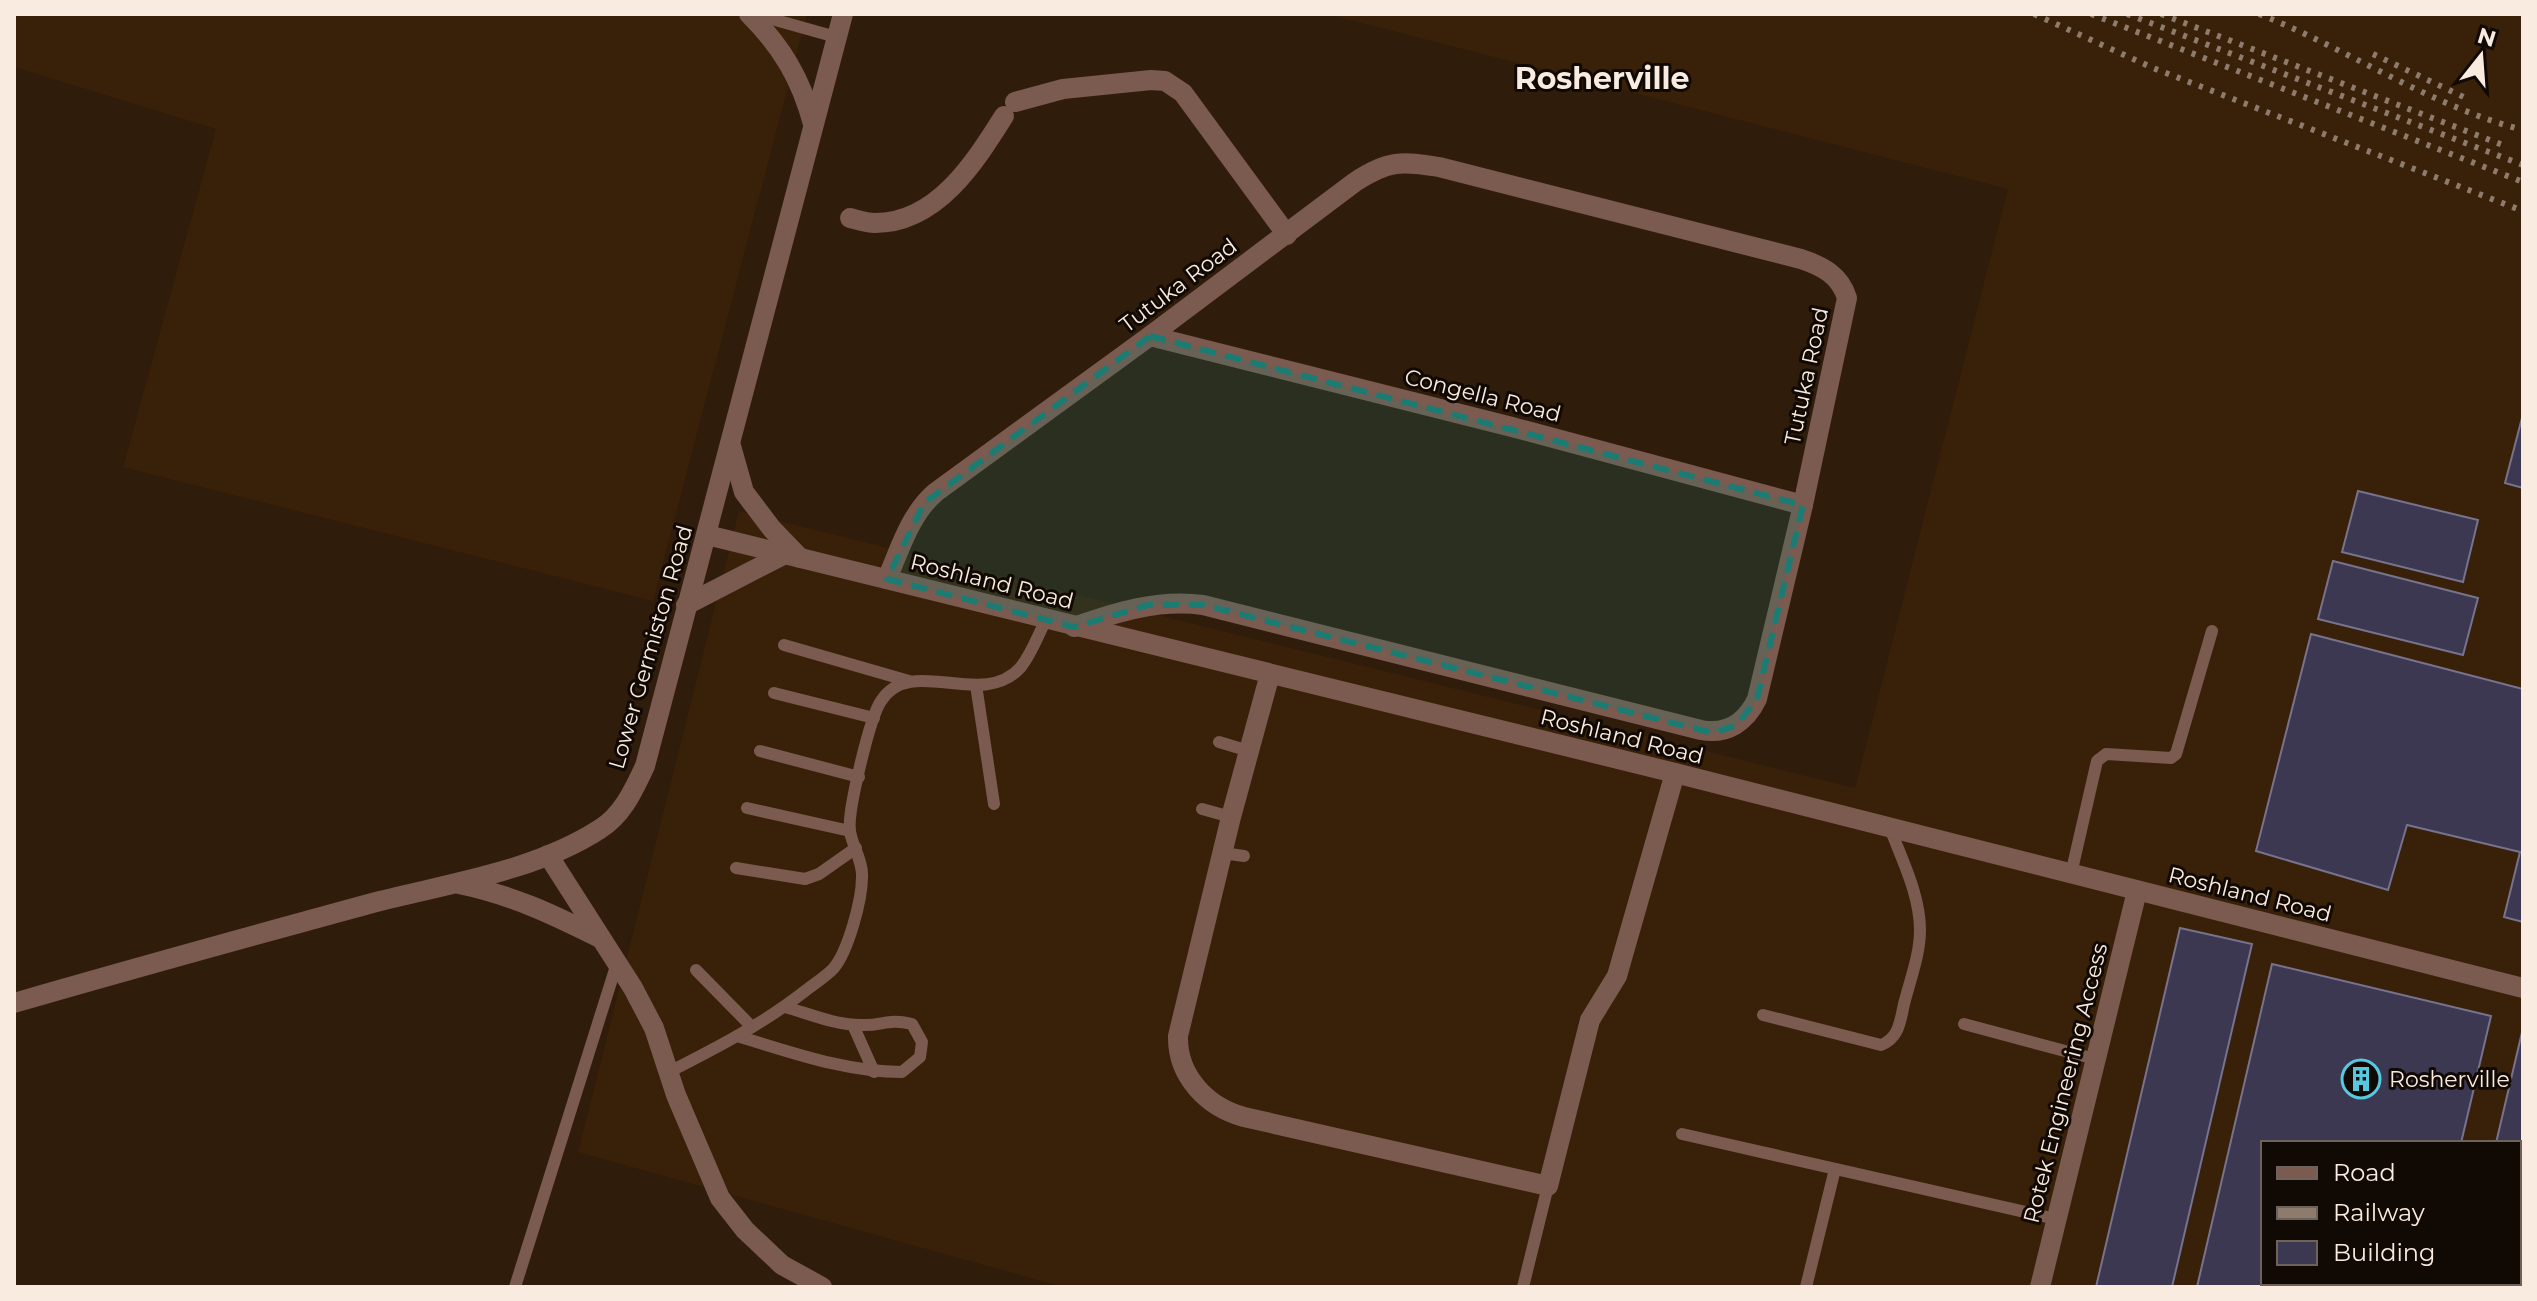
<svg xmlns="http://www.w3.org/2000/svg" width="2537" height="1301" font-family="Montserrat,sans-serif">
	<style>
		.built { fill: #392008; fill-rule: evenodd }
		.building { fill: #3d3851; stroke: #77738e; stroke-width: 2 }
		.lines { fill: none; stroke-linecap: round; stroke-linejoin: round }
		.service { stroke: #7b5a4f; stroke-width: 12 }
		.minor { stroke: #7b5a4f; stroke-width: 20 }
		.tertiary { stroke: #7b5a4f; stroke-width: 20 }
		.rail { stroke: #8d7c6d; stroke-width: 6; stroke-dasharray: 4 8; stroke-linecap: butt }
		.marked { fill: #1b7c74; fill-opacity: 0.2; stroke: #1b7c74; stroke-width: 6; stroke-dasharray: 16 10; stroke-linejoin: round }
		.labels { text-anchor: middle; stroke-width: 6; stroke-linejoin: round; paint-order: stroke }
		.street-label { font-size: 22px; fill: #f9ebe0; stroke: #110903 }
		.poi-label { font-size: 22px; fill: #f9ebe0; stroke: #110903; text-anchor: start }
		.district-label { font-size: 30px; font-weight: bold; fill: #f9ebe0; stroke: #110903 }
	</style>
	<rect width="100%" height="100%" fill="#301c0a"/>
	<g class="built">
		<polygon points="14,14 807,14 653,601 123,467 216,129 14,67"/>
		<path d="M1327 14H2523V1287H1063L578 1152 739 511 1855 788 2008 189ZM2263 1143H2519V1283H2263Z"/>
	</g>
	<g class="building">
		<polygon points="2523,414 2523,488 2505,483"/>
		<polygon points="2358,491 2478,520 2463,582 2342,552"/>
		<polygon points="2333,561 2478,598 2463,655 2318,619"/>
		<polygon points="2311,634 2523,689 2523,922 2504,917 2520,852 2407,825 2388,890 2256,851"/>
		<polygon points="2180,928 2252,944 2172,1287 2096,1287"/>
		<polygon points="2272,964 2491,1016 2461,1143 2263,1143 2263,1283 2428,1283 2427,1287 2197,1287"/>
		<polygon points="2523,1028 2523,1287 2462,1287 2463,1283 2519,1283 2519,1143 2496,1143"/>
	</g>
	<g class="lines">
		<g class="service">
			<polyline points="754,14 836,37"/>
			<polyline points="784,645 909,681"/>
			<polyline points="976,685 994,804"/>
			<polyline points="774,693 874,718"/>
			<polyline points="1219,742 1249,751"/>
			<polyline points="760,751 859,777"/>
			<polyline points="747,808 850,831"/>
			<polyline points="1202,809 1231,817"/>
			<polyline points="1222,853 1244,856"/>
			<polyline points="736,868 805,879 819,874 856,848"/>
			<polyline points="2071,874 2097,761 2106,754 2171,758 2176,754 2212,631"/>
			<polyline points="696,970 752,1027"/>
			<path d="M1763 1015 1881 1045C1899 1038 1900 1022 1904 1004 1910 980 1920 955 1920 930 1920 895 1902 860 1890 828"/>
			<polyline points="1964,1024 2095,1059"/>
			<polyline points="853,1025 874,1072"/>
			<path d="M737 1036C791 1052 845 1072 902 1072L920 1057 922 1042 912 1024C887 1018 883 1026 861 1025 835 1025 810 1014 785 1007"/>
			<path d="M669 1072C716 1048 763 1024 805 991 814 984 825 977 833 969 848 952 862 900 862 877 863 861 852 846 850 831 847 812 870 717 881 701 910 654 982 710 1020 668 1031 655 1038 635 1046 620"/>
			<polyline points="1682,1134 2056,1219"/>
			<polyline points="515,1287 617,963"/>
			<polyline points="1523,1287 1548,1186"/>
			<polyline points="1806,1287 1835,1169"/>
		</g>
		<g class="minor">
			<polyline points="1015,102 1063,89 1151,80 1165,81 1183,93 1287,235"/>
			<path d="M850 218C858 220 867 223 875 223 937 223 975 162 1004 116"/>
			<polyline points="1150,336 1512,427 1803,505"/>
			<polyline points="707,535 1675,773 2523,988"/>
			<path d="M887 579C900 549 910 514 936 492L1150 336 1355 182C1388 160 1402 161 1439 167L1801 259C1822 266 1840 275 1847 298L1803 505 1757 699C1746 722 1727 735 1701 730L1203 605C1158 599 1117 612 1074 627"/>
			<path d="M1270 674 1231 817 1178 1036C1177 1076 1207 1107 1244 1117L1548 1186 1590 1020 1617 976 1675 773"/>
			<polyline points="548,855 633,988 654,1028 676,1095 720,1198 745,1230 782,1265 822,1287"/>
			<polyline points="2040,1287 2137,891"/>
		</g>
		<g class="tertiary">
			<path d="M749 14C782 47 801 79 813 124"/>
			<polyline points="731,446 744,492 772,529 800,558"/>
			<polyline points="686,605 785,554"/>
			<path d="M459 884C512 895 552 914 600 938"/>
			<path d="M14 1003C135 968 255 935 376 902 451 883 535 871 600 829 623 815 634 789 645 766L843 14"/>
		</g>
		<g class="rail">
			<polyline points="2034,14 2153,68 2523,211"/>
			<polyline points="2091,14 2523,182"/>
			<polyline points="2127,14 2523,165"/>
			<polyline points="2161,14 2508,147"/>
			<path d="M2259 14C2348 49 2430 106 2523 130"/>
			<polyline points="2373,54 2470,100"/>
		</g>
	</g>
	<path class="marked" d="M1150 336 1803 505 1757 699 1737 725 1713 733 1203 605H1148L1074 627 887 579 924 503Z"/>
	<defs>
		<g id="building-ring" transform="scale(2)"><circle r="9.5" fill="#110903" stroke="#56c9e1" stroke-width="1.5"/><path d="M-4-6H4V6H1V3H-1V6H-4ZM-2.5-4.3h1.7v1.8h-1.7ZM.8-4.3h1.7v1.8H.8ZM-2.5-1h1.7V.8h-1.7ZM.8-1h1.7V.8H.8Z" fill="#56c9e1"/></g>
	</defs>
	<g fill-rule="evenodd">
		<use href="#building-ring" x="2361" y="1079"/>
	</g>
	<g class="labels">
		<g class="street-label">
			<text transform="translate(1178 285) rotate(-37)" y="8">Tutuka Road</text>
			<text transform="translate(1806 376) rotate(-78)" y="8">Tutuka Road</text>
			<text transform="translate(1483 395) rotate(14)" y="8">Congella Road</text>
			<text transform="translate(992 581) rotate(14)" y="8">Roshland Road</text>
			<text transform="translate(650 647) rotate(-74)" y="8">Lower Germiston Road</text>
			<text transform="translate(1622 736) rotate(14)" y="8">Roshland Road</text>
			<text transform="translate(2250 894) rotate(14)" y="8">Roshland Road</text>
			<text transform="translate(2065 1083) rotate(-76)" y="8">Rotek Engineering Access</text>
		</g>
		<g class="poi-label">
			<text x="2389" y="1087">Rosherville</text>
		</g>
		<g class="district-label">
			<text x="1602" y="89">Rosherville</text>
		</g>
	</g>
	<rect width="2537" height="1301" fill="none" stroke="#f9ebe0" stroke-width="32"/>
	<rect x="2261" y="1141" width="260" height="144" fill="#110903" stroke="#6e635b" stroke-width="2"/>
	<rect x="2277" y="1167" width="40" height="12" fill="#7b5a4f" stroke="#6e635b" stroke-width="2"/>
	<text x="2333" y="1181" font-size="24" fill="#f9ebe0">Road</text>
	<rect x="2277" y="1207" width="40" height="12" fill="#8d7c6d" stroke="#6e635b" stroke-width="2"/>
	<text x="2333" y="1221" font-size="24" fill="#f9ebe0">Railway</text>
	<rect x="2277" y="1241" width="40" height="24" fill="#3d3851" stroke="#6e635b" stroke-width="2"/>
	<text x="2333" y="1261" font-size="24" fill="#f9ebe0">Building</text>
	<g transform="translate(2481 56) rotate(17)" stroke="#110903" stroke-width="6" paint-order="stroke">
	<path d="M0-6L14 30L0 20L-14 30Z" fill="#f9ebe0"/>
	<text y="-12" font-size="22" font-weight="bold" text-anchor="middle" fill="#f9ebe0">N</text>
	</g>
</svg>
